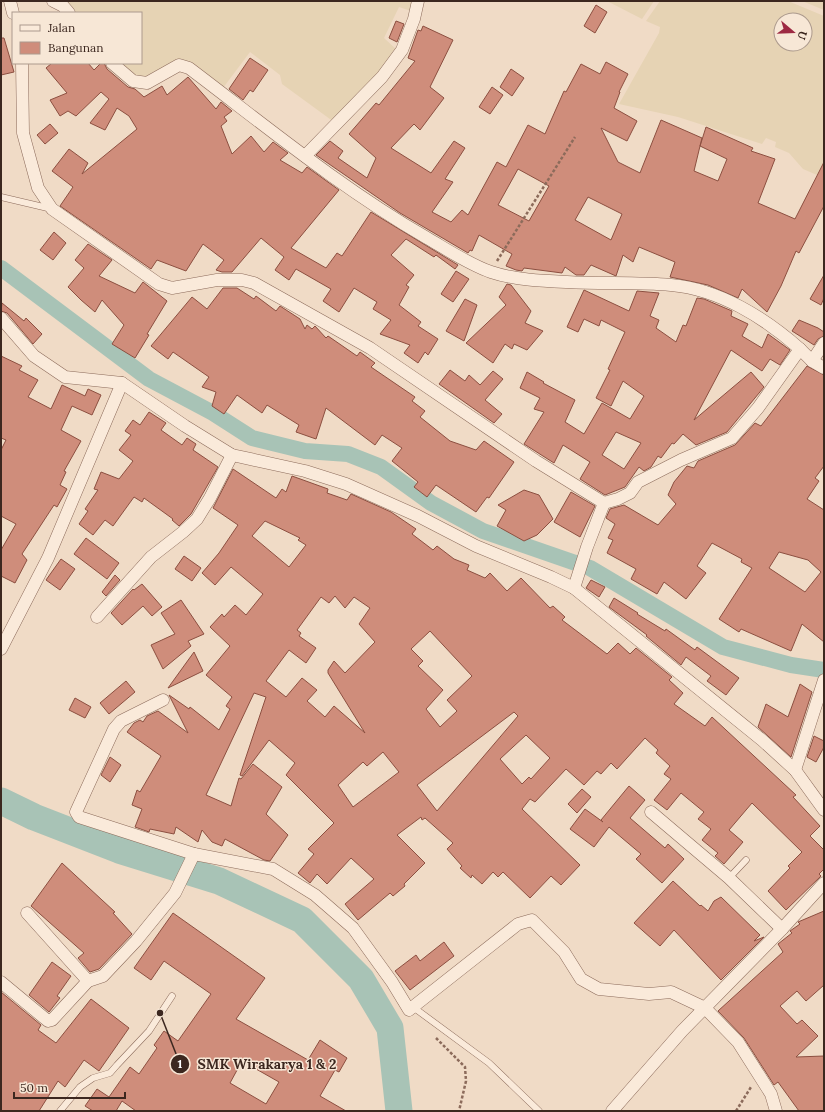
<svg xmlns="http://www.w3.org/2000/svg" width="825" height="1112" font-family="Lora,serif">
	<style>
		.farmland { fill: #e6d3b4; fill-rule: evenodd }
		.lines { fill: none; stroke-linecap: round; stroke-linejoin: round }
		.canal { stroke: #a8c3b6; stroke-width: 16 }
		.river { stroke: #a8c3b6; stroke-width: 27 }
		.building { fill: #cf8d7b; stroke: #8c4f40; fill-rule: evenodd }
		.lane-casing { stroke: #8c6b5b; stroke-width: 7 }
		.street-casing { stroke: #8c6b5b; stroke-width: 13 }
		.path { stroke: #8c6b5b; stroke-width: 2.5; stroke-dasharray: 3 2; stroke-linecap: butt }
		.lane { stroke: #faeada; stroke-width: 6 }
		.street { stroke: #faeada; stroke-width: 12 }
		.leader { fill: none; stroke: #3c271f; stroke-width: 1.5 }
		.callout-dot { fill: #3c271f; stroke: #f7e7d6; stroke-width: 1.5 }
		.mark-label { font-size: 12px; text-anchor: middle; font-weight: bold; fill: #fff }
		.callout-label { font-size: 14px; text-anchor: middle; font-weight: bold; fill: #3c271f; stroke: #f7e7d6; stroke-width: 3; stroke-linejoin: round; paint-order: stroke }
	</style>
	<rect width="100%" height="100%" fill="#f0dbc6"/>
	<g class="farmland">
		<polygon points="58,1 413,1 411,11 399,7 384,38 397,50 372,83 334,122 282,84 280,75 250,52 223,88 193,66 146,78 135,78 120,63 141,63 141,13 72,13"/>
		<polygon points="607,1 654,1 642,19"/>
		<path d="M660 1H788L824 16V178L803 169 789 153 775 147 776 142 766 138 762 144 678 117 619 104 659 33 660 27 646 21ZM781 20H805V44H781Z"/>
		<polygon points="802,1 824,1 824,10"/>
	</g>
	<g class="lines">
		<polyline class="canal" points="1,268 149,379 213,413 252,438 305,451 348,454 381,467 431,503 483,531 590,568 723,647 791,665 824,670"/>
		<polyline class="river" points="1,801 34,817 119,850 219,881 302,920 361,979 390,1028 399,1111"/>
	</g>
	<g class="building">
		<polygon points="596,5 607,12 595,33 584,26"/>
		<polygon points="396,21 404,24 397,42 389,38"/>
		<path d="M423 26 453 40 430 87 444 98 420 130 414 124 391 148 431 173 454 141 465 148 445 179 453 182 432 212 451 222 462 210 468 215 497 162 506 167 528 125 545 134 564 91 566 92 581 64 600 74 606 62 628 74 619 92H620L614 108 637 121 627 141 601 128 618 162 640 173 661 120 702 138 700 146 706 127 753 148 751 151 775 159 758 203 795 219 824 162V206L799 253 796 251 781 286 767 312 742 289 738 298 708 285 670 277 675 262 639 247 633 262 623 255 616 276 591 265 584 275H576L565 267 562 273 524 268 522 271 516 270 506 266 512 254 479 235 472 251 470 250 468 253 400 213 316 155 330 141 343 151 338 158 367 178 376 158 349 134 376 103 379 105 415 61 408 58 418 30 421 31ZM700 146 727 159 718 181 694 171ZM518 169 549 186 529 221 498 205ZM588 197 622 214 611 240 575 220Z"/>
		<polygon points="1,38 4,38 14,72 1,75"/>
		<polygon points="250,58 268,70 253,92 250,90 243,100 229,89"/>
		<polygon points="52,63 88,63 94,70 101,63 104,63 107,69 128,87 135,89 144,97 162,86 167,95 188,77 216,109 221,102 232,111 224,117 227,121 221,126 232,154 251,136 264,152 273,142 288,153 280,160 302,173 307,167 339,190 291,248 326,268 337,253 342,256 371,212 458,265 455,269 436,255 434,257 406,239 391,255 414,275 406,285 409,287 399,305 421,322 418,326 438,339 428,355 425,352 418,363 404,353 410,345 380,334 391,320 373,309 377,302 354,288 339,312 323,301 331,289 296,269 289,280 275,270 284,257 261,238 232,272 222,272 216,270 224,260 203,244 186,271 157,260 151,269 60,206 73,187 52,171 69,149 88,163 82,174 137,129 129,116 117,108 105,130 90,123 109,99 101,92 76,116 68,111 60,116 50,100 67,93 46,68"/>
		<polygon points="511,69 524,78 512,96 500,87"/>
		<polygon points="492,87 503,95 490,114 479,107"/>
		<polygon points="50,124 58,133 45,144 37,135"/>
		<polygon points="54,232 66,243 53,260 40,250"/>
		<polygon points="88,244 112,260 99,276 135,293 143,282 167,301 147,334 149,335 135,358 112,344 124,325 102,300 95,312 81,300 68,287 84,268 75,260"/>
		<polygon points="456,271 469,279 453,302 441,294"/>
		<polygon points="824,275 824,298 821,305 810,299"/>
		<polygon points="507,284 511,285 531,311 525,323 543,331 527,350 514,344 512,349 505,344 493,363 466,343 506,305 499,297"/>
		<polygon points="223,288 237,288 254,299 256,296 276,311 280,306 300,319 305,329 307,325 312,329 315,326 326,338 328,336 357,356 360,352 375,363 371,367 415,397 412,401 425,411 420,417 450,441 476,450 484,441 514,462 489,498 487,497 476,512 436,485 427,497 414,487 418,482 392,461 402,448 382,435 375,445 326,408 316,439 296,432 299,425 267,405 262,413 237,395 224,414 212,406 216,392 202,387 209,377 173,352 168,359 151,346 192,297 207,309"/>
		<path d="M584 290 629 311 637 291 659 293 650 316 659 320 656 328 676 342 683 325 686 326 697 298 704 299 732 311 731 316 748 324 742 336 762 348 768 334 790 350 780 365 770 359 762 371 731 350 694 420 751 372 764 387 727 432 696 445 683 434 674 444 672 443 661 458 658 456 651 467 644 471 639 467 625 487 605 495 580 479 590 462 563 445 554 463 524 444 544 412 534 409 540 398 520 388 527 372 544 382 543 383 575 400 565 422 584 434 602 403 630 419 644 396 623 381 611 406 596 398 610 370 608 369 625 332 601 320 599 326 584 319 578 332 567 327ZM616 432 641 443 624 469 602 455Z"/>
		<polygon points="465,299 477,305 464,341 446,331"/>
		<polygon points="2,303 24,321 26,318 42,334 33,344 7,313 1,311"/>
		<polygon points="799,320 818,328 824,332 824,336 818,339 814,345 792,331"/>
		<polygon points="1,356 22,366 19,370 38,380 28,397 51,409 62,385 85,396 88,389 101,395 92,415 72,406 61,430 81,441 64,471 66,472 60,485 67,489 57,507 54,505 22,554 27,560 15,583 1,576 1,550 16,524 1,516 1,450 6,440 1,438"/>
		<path d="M807 366 824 375V466L815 478 819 481 807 499 824 510V642L802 624 791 651 741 629 739 632 719 619 752 568 741 562 742 559 712 543 697 566 706 573 686 599 664 582 657 594 631 579 636 569 607 553 613 540 608 538 615 524 606 518 610 509 624 505 658 525 676 504 668 495 674 482 687 466 694 468 698 461 735 445 755 423 761 426ZM779 552 808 560 821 572 805 592 769 568Z"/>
		<polygon points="450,370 465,381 469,375 480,385 493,371 503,379 485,400 502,414 494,423 439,384"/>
		<polygon points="149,412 166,423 161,430 182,445 187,438 196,444 193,450 218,467 191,514 179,526 172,520 173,519 144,498 142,502 134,497 113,526 105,520 93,535 79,524 88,511 85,509 98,490 94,489 101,472 119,479 133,461 119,450 131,435 125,431 133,420 140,425"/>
		<path d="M233 469 276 498 282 489 286 492 292 476 328 489 327 493 347 500 351 494 391 512 416 529 412 534 433 550 437 546 454 559 469 565 467 570 485 578 490 573 507 591 521 578 550 608 553 606 565 617 562 620 607 654 618 643 630 654 636 648 672 677 669 680 683 693 674 704 705 726 712 717 796 795 793 797 820 826 810 836 824 850V869L819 874 821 876 786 910 768 891 790 868 788 866 802 852 752 803 729 830 743 842 724 864 715 856 718 853 702 840 711 829 698 819 704 812 681 793 667 810 654 800 671 779 664 774 670 766 656 753 658 750 645 738 617 769 611 763 601 774 597 771 584 785 566 769 535 802 530 799 522 809 580 865 561 885 551 876 530 898 503 872 498 877 493 872 482 884 472 875 471 878 460 868 462 866 447 849 453 843 425 818 422 820 421 817 397 835 425 863 404 884 405 886 393 896 390 893 358 920 345 904 374 879 351 858 327 884 317 874 310 883 298 873 314 854 308 849 334 823 286 775 295 763 269 740 242 776 240 775 266 697 254 693 206 795 231 806 239 778 241 779 253 764 282 787 266 814 288 835 270 861 264 860 225 839 222 846 212 842 202 830 198 842 176 827 174 834 150 829 149 832 135 827 142 809 132 805 137 790 140 792 161 756 127 732 134 723 140 720 143 722 147 716 158 711 188 733 169 695 189 709 190 707 219 730 230 709 226 706 232 697 206 675 230 646 210 627 222 614 224 617 235 605 246 615 263 594 231 567 215 585 202 573 219 553 238 525 213 508ZM265 521 300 538 298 540 306 545 289 567 252 536ZM335 596 345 608 354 597 370 608 359 624 375 642 345 673 334 661 328 670V673L365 733 334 706 325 717 307 701 317 690 302 678 286 697 266 681 289 650 306 663 316 648 299 636 301 633 297 630 321 597 329 603ZM430 631 472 676 447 700 457 711 440 727 426 709 443 690 418 666 423 661 411 649ZM514 712 518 716 437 811 417 785ZM526 735 550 758 531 779 529 777 522 784 500 759ZM383 752 399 772 353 807 338 785 363 762 367 766Z"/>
		<polygon points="524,490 539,495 553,519 537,535 524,541 497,526 506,510 498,505"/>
		<polygon points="571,492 595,506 580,537 554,522"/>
		<polygon points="86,538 119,563 107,579 74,554"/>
		<polygon points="184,556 201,568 192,581 175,569"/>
		<polygon points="61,559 75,569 60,590 46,580"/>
		<polygon points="115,575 120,580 106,596 102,592"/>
		<polygon points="591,580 605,587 599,597 586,588"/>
		<polygon points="142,584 162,607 152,616 143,606 122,625 111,613 133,589 134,590"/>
		<polygon points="614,598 638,613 637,614 665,631 666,629 695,650 697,647 739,678 726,695 707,681 711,676 686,657 681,665 646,636 647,635 609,607"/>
		<polygon points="181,600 204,634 188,641 191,646 163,669 151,645 175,634 161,613"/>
		<polygon points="194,652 203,671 168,688"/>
		<polygon points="126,681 135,692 109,714 100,703"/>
		<polygon points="800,684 812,692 791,757 758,727 766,704 788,717"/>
		<polygon points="75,698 91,707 85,718 69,710"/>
		<polygon points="814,736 824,741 824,747 816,762 807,757"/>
		<polygon points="110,757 121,765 110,782 101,775"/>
		<polygon points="629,786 645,800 630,818 665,848 668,844 684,859 662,883 636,859 641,854 609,827 594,847 570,829 585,809 603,822 601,820"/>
		<polygon points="582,789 591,797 577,813 568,804"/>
		<polygon points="62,863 115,912 113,913 132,934 99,969 90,972 78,958 84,953 31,906"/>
		<polygon points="673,881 700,906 701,905 708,911 714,901 721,897 760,935 754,941 764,937 721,980 674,930 660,946 634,923"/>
		<polygon points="824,911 824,985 806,1001 797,991 780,1006 797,1024 802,1020 818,1036 796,1057 824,1056 824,1111 799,1111 778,1082 774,1085 744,1038 718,1011 783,952 778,944 792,933 790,931 800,924 798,922"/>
		<path d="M173 913 265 978 236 1019 308 1060 320 1040 347 1058 339 1072 335 1070 320 1096 346 1111H136L122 1101 116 1111H93L85 1106 97 1089 109 1097 130 1067 139 1074 157 1048 154 1045 164 1031 178 1041 211 994 164 961 151 980 134 968ZM242 1061 279 1082 266 1104 230 1083Z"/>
		<polygon points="444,942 454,956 410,990 395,971 416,955 420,961"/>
		<polygon points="52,962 71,976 57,996 60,998 49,1012 29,995"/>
		<polygon points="1,992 41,1025 38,1030 56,1043 91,999 129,1028 99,1071 84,1060 65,1087 58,1081 39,1111 1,1111"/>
	</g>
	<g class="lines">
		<g class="lane-casing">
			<g id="lane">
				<polyline points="1,197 52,209"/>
				<polyline points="729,878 746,860"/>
				<polyline points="413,1007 489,1063 539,1111"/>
				<polyline points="60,1111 80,1087 93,1078 110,1073 117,1065 149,1031 172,996"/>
			</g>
		</g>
		<g class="street-casing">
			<g id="street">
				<polyline points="10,1 13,13"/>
				<polyline points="53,1 63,6 69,13"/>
				<polyline points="22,63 23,133 38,188 52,209 159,284 172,288 217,280 242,280 254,283 370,348 536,461 604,503"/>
				<path d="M112 63 133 81 147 83 179 65 189 68C267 127 342 189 427 238 446 249 470 265 491 272 515 280 542 281 567 282 602 284 636 282 671 285 719 289 765 318 800 349"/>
				<polyline points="305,156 382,77 402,50 414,19 418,1"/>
				<polyline points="1,318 34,356 65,377 122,383 185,426 232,455 305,471 346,484 418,516 476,546 551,577 574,588 762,740 795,770 824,810"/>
				<polyline points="812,361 824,343"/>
				<polyline points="574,588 587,547 604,503 618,499 630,493 638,482 681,460 732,438 758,408 800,349 812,361 824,368"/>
				<polyline points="97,617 151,557 183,532 197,519 210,498 232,455"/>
				<polyline points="1,649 48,558 122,383"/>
				<polyline points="163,700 121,721 114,729 76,812 79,817 194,854 273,869 315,895 353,928 392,982 409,1010 518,924 532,920 564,952 581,979 599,989 649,994 671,992 705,1008 738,1042 771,1094 776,1111"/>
				<polyline points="795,770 824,680"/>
				<polyline points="651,812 729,878 782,929"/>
				<polyline points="27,913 88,981 103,976 136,941 175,893 194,854"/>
				<polyline points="1,982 48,1021 52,1020 88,981"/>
				<polyline points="612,1111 682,1031 782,929 824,883"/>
			</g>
		</g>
		<g class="path">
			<polyline points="497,261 575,137"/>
			<polyline points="436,1038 465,1067 466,1081 459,1111"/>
			<polyline points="736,1111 751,1087"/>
		</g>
		<use href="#lane" class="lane"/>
		<use href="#street" class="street"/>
	</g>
	<path class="leader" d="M160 1013L180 1064"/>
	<g class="callout-dot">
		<circle cx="160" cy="1013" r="4"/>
		<circle cx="180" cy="1064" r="10"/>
	</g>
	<g class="mark-label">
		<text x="180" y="1068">1</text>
	</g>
	<g class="callout-label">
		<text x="267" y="1069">SMK Wirakarya 1 &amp; 2</text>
	</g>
	<rect width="825" height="1112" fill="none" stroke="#3c271f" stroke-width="4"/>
	<rect x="12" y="12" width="130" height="52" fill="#f7e7d6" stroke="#ac9a8d"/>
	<rect x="20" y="25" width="20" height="6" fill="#faeada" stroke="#ac9a8d"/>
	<text x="48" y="32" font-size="12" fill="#3c271f">Jalan</text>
	<rect x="20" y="42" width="20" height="12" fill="#cf8d7b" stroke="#ac9a8d"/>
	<text x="48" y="52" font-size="12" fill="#3c271f">Bangunan</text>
	<g transform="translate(793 32) rotate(109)"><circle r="19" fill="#f7e7d6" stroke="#ac9a8d"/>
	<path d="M0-3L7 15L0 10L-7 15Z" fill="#9d2942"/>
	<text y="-6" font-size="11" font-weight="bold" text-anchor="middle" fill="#3c271f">U</text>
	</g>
	<path d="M14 1092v6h111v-6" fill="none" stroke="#3c271f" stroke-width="2"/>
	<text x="20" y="1092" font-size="12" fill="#3c271f" stroke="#f7e7d6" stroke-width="3" paint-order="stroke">50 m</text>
</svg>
